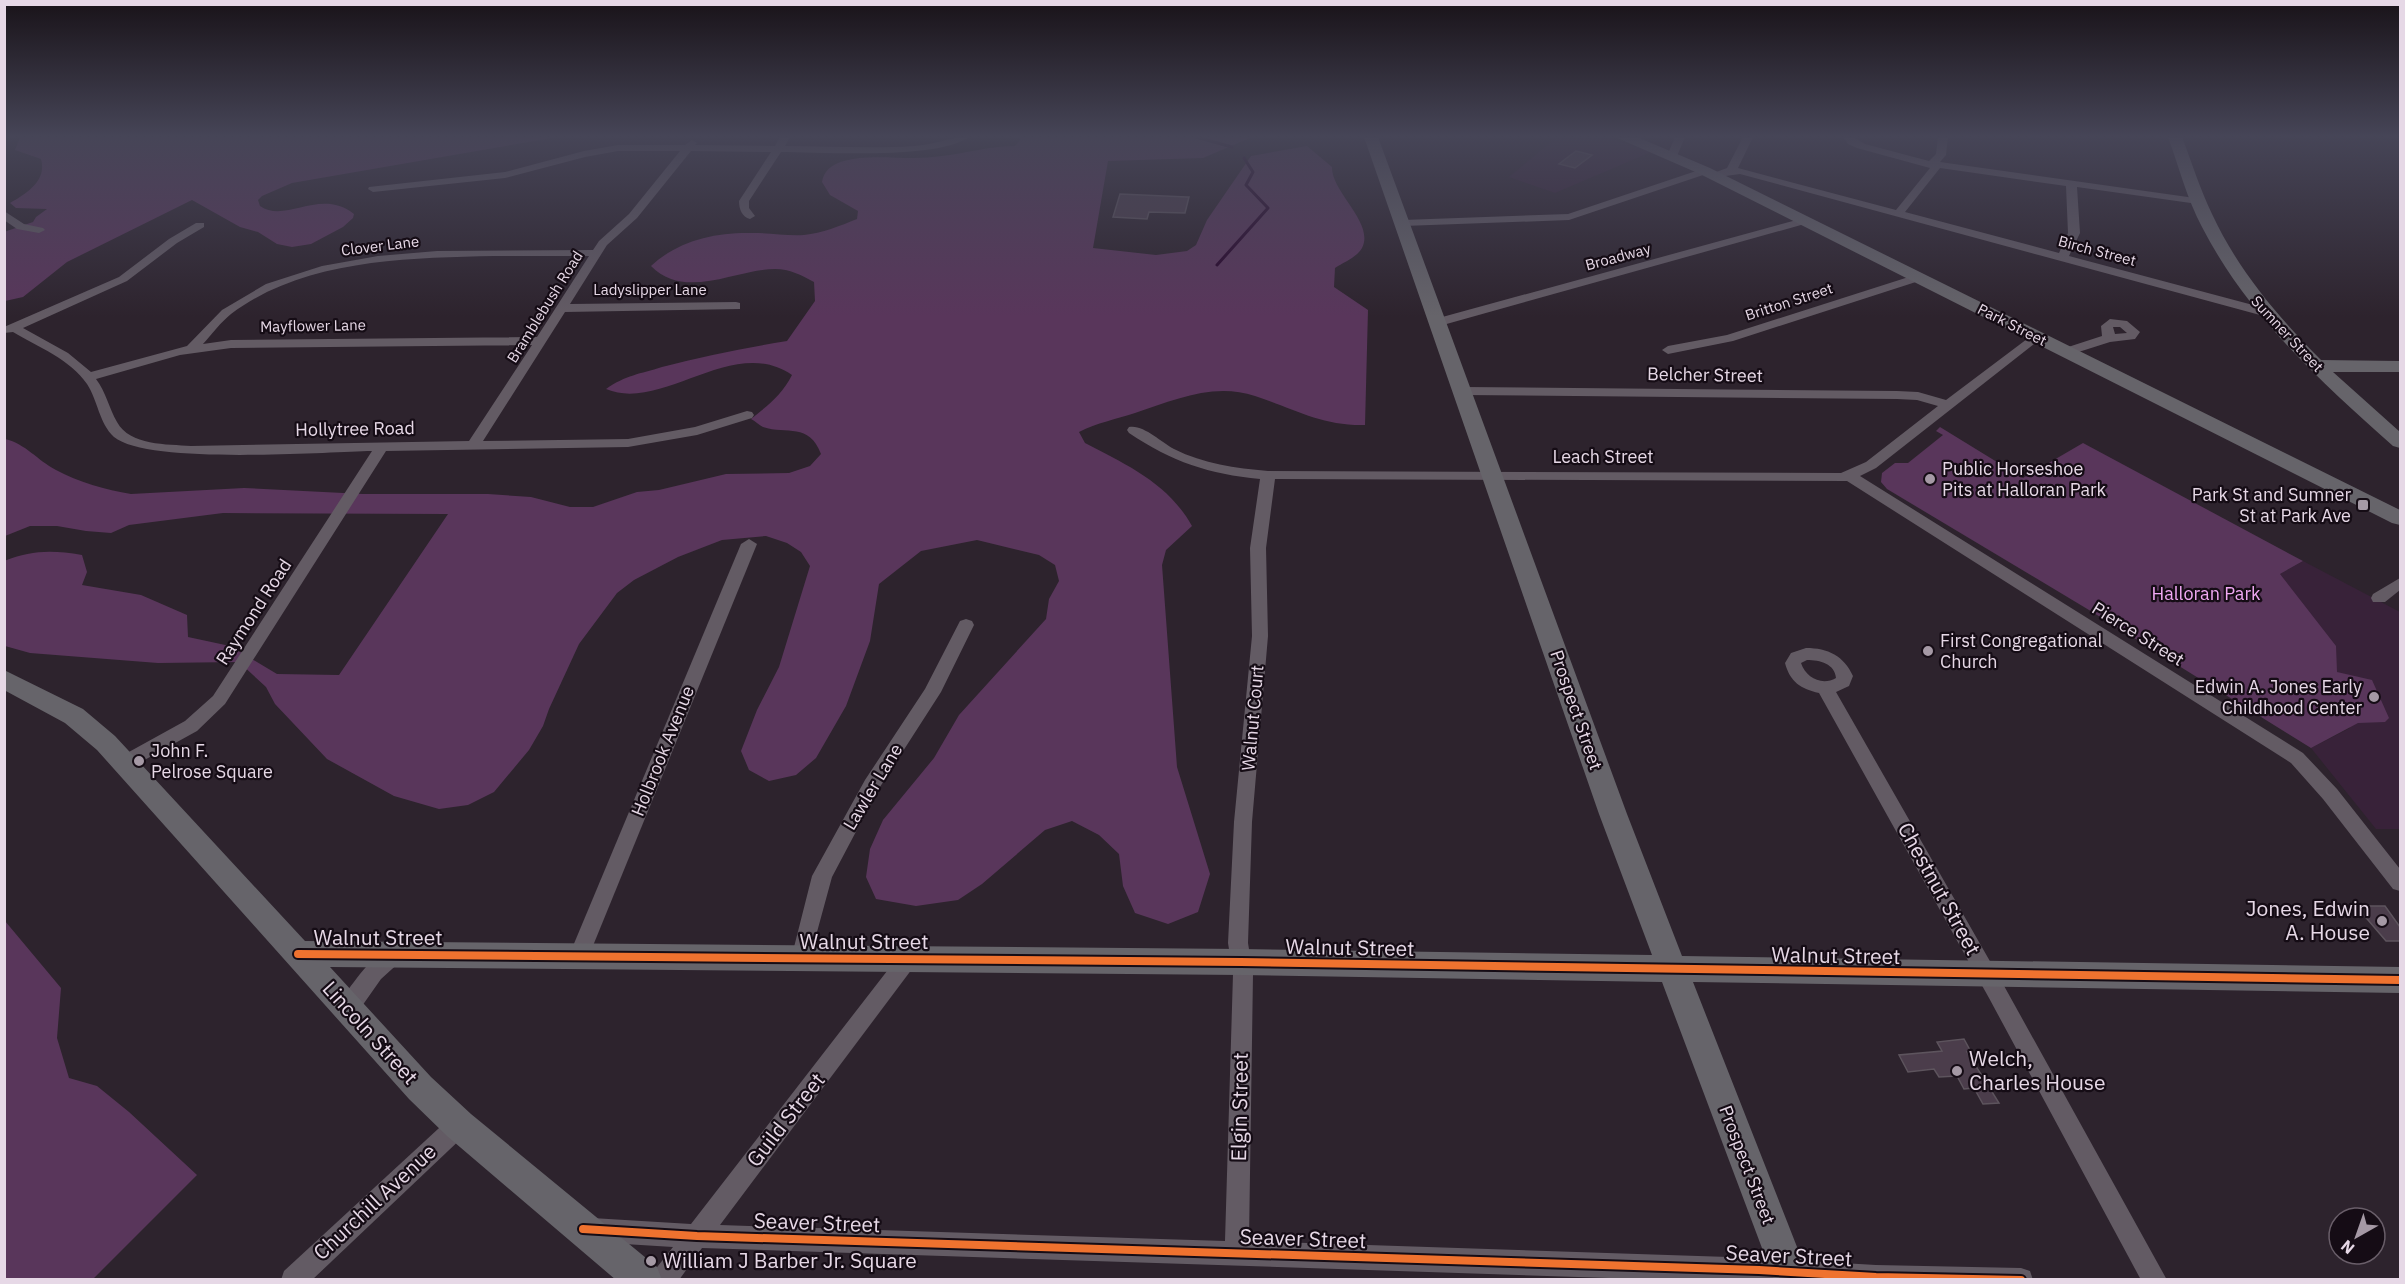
<svg xmlns="http://www.w3.org/2000/svg" width="2405" height="1284" font-family="'IBM Plex Sans',sans-serif">
	<style>
		.built { fill: #382239 }
		.green { fill: #59365b }
		.lines { fill: none; stroke-linecap: round; stroke-linejoin: round }
		.stream { stroke: #27032a; stroke-width: 3 }
		.building { fill: #4b3d4b; stroke: #5d545d; stroke-width: 1.5 }
		.street { fill: #635b64; fill-rule: evenodd }
		.secondary { fill: #66646a; fill-rule: evenodd }
		.cycleway-casing { stroke: #150c15; stroke-width: 12 }
		.cycleway { stroke: #ef722f; stroke-width: 8 }
		.poi-dot { fill: #a599a5; stroke: #150c15; stroke-width: 2 }
		.labels { text-anchor: middle; stroke-width: 4.5; stroke-linejoin: round; paint-order: stroke }
		.far-street-label { font-size: 15px; fill: #e6d8e6; stroke: #150c15 }
		.street-label { font-size: 18px; fill: #e6d8e6; stroke: #150c15 }
		.poi-label { font-size: 18px; fill: #e6d8e6; stroke: #150c15; text-anchor: start }
		.park-label { font-size: 18px; fill: #f1a9f4; stroke: #150c15 }
		.near-street-label { font-size: 21px; fill: #e6d8e6; stroke: #150c15 }
		.near-poi-label { font-size: 21px; fill: #e6d8e6; stroke: #150c15; text-anchor: start }
	</style>
	<rect width="100%" height="100%" fill="#2d232d"/>
	<g class="built">
		<polygon points="1557,137 1606,137 1651,152 1555,193 1509,177"/>
		<polygon points="2303,561 2400,612 2400,829 2376,829 2311,748 2350,728 2280,574"/>
	</g>
	<g class="green">
		<path d="M20 137H557L292 183 262 196 258 200 260 206C286 224 320 187 354 214L353 218 343 227 311 244 292 247 277 244 258 232 240 227 192 200 67 262 23 297 5 301 4 232 33 222 36 217 47 209 16 208 10 203C27 193 47 181 41 159L15 150Z"/>
		<path d="M1016 137H1252L1203 158 1108 161 1093 248 1156 255 1187 251 1196 245 1207 220 1251 156 1307 146 1332 167C1331 192 1375 223 1362 248 1357 257 1344 262 1335 268L1334 287 1368 310 1365 425C1321 426 1295 409 1255 396 1214 382 1174 400 1135 413 1116 419 1097 423 1079 432L1085 443C1127 465 1168 483 1192 526L1166 550 1162 565 1177 767 1210 874 1198 912 1168 924 1135 913 1123 886 1119 854 1099 835 1072 821 1045 830 982 884 958 900 916 906 876 899 866 877 870 849 883 820 934 758 959 715 1046 619 1049 599 1059 581 1055 565 1039 555 977 540 921 551 879 584 870 641 846 706 816 758 796 775 769 781 749 770 741 751 757 710 779 667 810 566 801 552 787 543 766 536 722 540 678 557 634 580 617 593 579 644 549 709 543 726 529 750 494 792 468 805 439 809 394 796 327 759 275 704 266 687 239 662 158 663 30 653 5 646 4 561C32 550 52 550 82 555L87 572 82 585 141 595 187 615 188 637 230 646 277 674 339 675 448 514 223 513 129 525 111 533 86 531 57 526H30L5 536V439C26 444 37 460 56 470 78 482 106 490 131 494L244 488 363 494H488L531 497 570 507H593L637 492 659 490 726 474 789 473 810 466 821 454C809 422 787 435 763 427 759 425 755 421 751 419 767 406 782 395 792 375 733 334 662 413 606 389 626 375 640 374 662 367 703 356 745 348 787 341L815 301 814 282C801 275 790 269 775 269 736 269 685 301 651 266 679 240 716 232 753 233 770 233 787 236 804 235 822 233 840 226 857 219L858 211 830 195 822 182C827 149 891 159 914 158 923 158 932 157 942 156 967 153 990 146 1015 146L1021 139Z"/>
		<polygon points="1940,427 2023,478 2083,443 2303,561 2280,574 2336,646 2337,672 2372,680 2389,718 2385,722 2358,723 2311,748 2089,610 1887,489 1881,482 1882,473 1895,463 1908,463 1943,435 1936,431"/>
		<polygon points="5,921 61,988 57,1038 69,1078 97,1086 129,1112 197,1175 93,1279 5,1279"/>
	</g>
	<g class="lines">
		<g class="stream">
			<polyline points="1196,137 1232,147"/>
			<polyline points="1217,265 1268,208 1246,185 1253,172 1244,158"/>
		</g>
	</g>
	<g class="building">
		<polygon points="1576,151 1592,155 1575,168 1559,164"/>
		<polygon points="1120,194 1187,197 1189,197 1185,213 1149,212 1147,219 1113,217"/>
		<polygon points="2356,906 2385,906 2400,927 2400,941 2386,941"/>
		<polygon points="1964,1039 1971,1052 1967,1052 1999,1103 1983,1104 1974,1088 1964,1089 1957,1076 1939,1077 1934,1069 1908,1072 1899,1055 1942,1051 1937,1042"/>
	</g>
	<g class="lines">
		<g class="street">
			<path d="M780 137H790L785 146C827 146 872 149 914 146 933 145 950 137 969 137 937 160 823 152 781 152L749 201V208L755 216 750 219C742 217 739 209 739 201L771 152 691 151 637 218 607 245 570 304 736 302 740 303V309L565 312 483 441 628 439 695 427 747 411 752 412 754 415 752 418 697 435 628 447 386 451 225 704 197 731 130 768 124 770 118 768 115 763 118 758 185 721 213 696 372 451C322 452 148 465 114 437 99 423 98 401 87 384 70 359 38 347 13 332L4 333V327L119 277 169 239 196 223H204V227L177 243 127 281 23 328 68 353 91 372 187 346 222 310 266 284 322 266 378 256 437 251 593 250 599 241 629 214 680 151H618L585 157 505 178 373 192 368 189 369 187 505 172 584 151 618 145H685L692 140 697 143 695 145 775 146ZM494 256H589L537 337 231 340 203 344C212 334 221 322 231 314 304 259 407 258 494 256ZM532 345 469 441 191 446C167 444 130 446 117 422 109 408 106 392 96 379L180 355 231 348Z"/>
			<polygon points="1675,137 1685,137 1677,156 1672,159 1667,156"/>
			<path d="M1743 137H1753L1738 168 1896 210 1930 168 1857 148 1848 144 1843 137H1853L1865 144 1929 161 1936 154 1938 137H1948L1946 155 1940 162 2202 199V203L2198 204 2077 187 2080 233 2069 256 2268 309 2270 312 2268 315H2260L1740 174 1711 178V174L1727 168ZM1940 168 2066 186 2068 233 2059 253 1905 212Z"/>
			<polygon points="1705,168 1709,169 1709,173 1569,220 1403,226 1397,223 1403,220 1568,214"/>
			<polygon points="4,211 24,224 43,228 45,230 39,233 17,229 4,220"/>
			<polygon points="1804,218 1808,219 1808,223 1443,325 1439,326 1433,322 1435,319"/>
			<polygon points="1918,274 1922,276 1922,280 1733,341 1668,354 1662,350 1668,346 1727,335"/>
			<path d="M2110 319 2127 321 2140 332 2135 339 2110 342 2066 356 2060 352 2062 349 2102 336 2101 326ZM2113 327H2120L2127 333 2115 334Z"/>
			<path d="M2035 333 2039 334 2041 337 2039 340 1876 468 1860 476 2303 753 2337 789 2400 869V891L2393 889 2323 799 2291 763 1847 481 1275 479 1266 548 1268 636 1252 822 1248 943 1253 974 1249 1241 1759 1258 1876 1265 2021 1268 2030 1271 2033 1280H1670L702 1248 679 1280H651L654 1271 673 1247 592 1242 583 1239 580 1230 583 1221 592 1218 691 1224 901 953 908 950 915 953 918 959 915 965 720 1225 1225 1241 1233 974 1228 943 1234 822 1252 636 1250 548 1260 479C1209 474 1172 462 1129 433L1127 430 1129 427C1143 424 1161 442 1174 449 1204 464 1235 468 1268 471L1841 473 1866 462 1938 406 1917 400 1897 399 1463 395 1456 391 1463 387 1897 391 1918 392 1946 400Z"/>
			<polygon points="749,539 757,544 588,958 585,964 578,967 571,964 568,958 741,544"/>
			<polygon points="2400,578 2400,590 2385,602 2373,602 2371,598 2373,594"/>
			<polygon points="966,619 972,621 974,625 941,692 878,790 832,877 808,965 801,968 794,965 791,959 812,876 865,780 925,689 960,621"/>
			<path d="M1806 648C1828 648 1844 656 1853 676L1849 686 1836 692 2003 984 2167 1280H2141L1989 998 1819 693C1801 689 1790 682 1785 663L1791 653ZM1807 660C1820 660 1835 664 1836 678 1822 686 1806 678 1801 663Z"/>
			<path d="M395 945 402 948 405 954 402 960 381 979 355 1016 347 1019 339 1016 336 1009 339 1002C354 983 371 954 395 945Z"/>
			<polygon points="459,1114 467,1117 470,1125 467,1133 312,1280 281,1280 284,1271 451,1117"/>
		</g>
		<g class="secondary">
			<polygon points="1364,137 1378,137 1627,814 1682,956 2400,967 2400,993 1693,982 1810,1280 1774,1280 1662,982 1241,975 330,967 431,1077 471,1114 657,1267 662,1280 616,1280 447,1136 409,1099 97,750 65,723 4,690 4,670 83,709 115,736 305,941 1241,949 1652,955 1599,814"/>
			<polygon points="1615,137 1637,137 1710,168 2400,510 2400,525 2392,523 1700,174"/>
			<path d="M2168 137H2182C2192 163 2200 189 2212 214 2238 270 2278 317 2321 360L2400 361V372H2333L2400 432V448L2393 446C2319 380 2248 316 2202 227 2187 199 2179 167 2168 137Z"/>
		</g>
		<g class="cycleway-casing">
			<g id="cycleway">
				<polyline points="298,954 1241,962 2400,980"/>
				<polyline points="583,1229 697,1236 1759,1270 1876,1277 2021,1280"/>
			</g>
		</g>
		<use href="#cycleway" class="cycleway"/>
	</g>
	<linearGradient id="sky" x2="0" y2="1"><stop stop-color="#191319"/><stop offset="0.43" stop-color="#464557"/><stop offset="1" stop-color="#464557" stop-opacity="0"/></linearGradient>
	<rect width="2405" height="317" fill="url(#sky)"/>
	<g class="poi-dot">
		<circle cx="1930" cy="479" r="6"/>
		<rect x="2357" y="499" width="12" height="12" rx="3"/>
		<circle cx="1928" cy="651" r="6"/>
		<circle cx="2374" cy="697" r="6"/>
		<circle cx="139" cy="761" r="6"/>
		<circle cx="2382" cy="921" r="6"/>
		<circle cx="1957" cy="1071" r="6"/>
		<circle cx="651" cy="1261" r="6"/>
	</g>
	<g class="labels">
		<g class="far-street-label">
			<text transform="translate(380 246) rotate(-7)" y="5">Clover Lane</text>
			<text transform="translate(2097 251) rotate(15)" y="5">Birch Street</text>
			<text transform="translate(1618 257) rotate(-15)" y="5">Broadway</text>
			<text x="650" y="295">Ladyslipper Lane</text>
			<text transform="translate(1789 302) rotate(-18)" y="5">Britton Street</text>
			<text transform="translate(545 307) rotate(-58)" y="5">Bramblebush Road</text>
			<text transform="translate(2012 325) rotate(27)" y="5">Park Street</text>
			<text transform="translate(313 326) rotate(-1)" y="5">Mayflower Lane</text>
			<text transform="translate(2287 334) rotate(47)" y="5">Sumner Street</text>
		</g>
		<g class="street-label">
			<text transform="translate(1705 375) rotate(1)" y="6">Belcher Street</text>
			<text transform="translate(355 429) rotate(-1)" y="6">Hollytree Road</text>
			<text x="1603" y="463">Leach Street</text>
			<text transform="translate(254 612) rotate(-57)" y="6">Raymond Road</text>
			<text transform="translate(2138 634) rotate(32)" y="6">Pierce Street</text>
			<text transform="translate(1576 710) rotate(71)" y="6">Prospect Street</text>
			<text transform="translate(1253 718) rotate(-85)" y="6">Walnut Court</text>
			<text transform="translate(663 751) rotate(-68)" y="6">Holbrook Avenue</text>
			<text transform="translate(873 787) rotate(-59)" y="6">Lawler Lane</text>
			<text transform="translate(1747 1165) rotate(69)" y="6">Prospect Street</text>
		</g>
		<g class="poi-label">
			<text x="1942" y="475">Public Horseshoe<tspan x="1942" dy="21">Pits at Halloran Park</tspan></text>
			<text x="2351" y="501" text-anchor="end">Park St and Sumner<tspan x="2351" dy="21">St at Park Ave</tspan></text>
			<text x="1940" y="647">First Congregational<tspan x="1940" dy="21">Church</tspan></text>
			<text x="2362" y="693" text-anchor="end">Edwin A. Jones Early<tspan x="2362" dy="21">Childhood Center</tspan></text>
			<text x="151" y="757">John F.<tspan x="151" dy="21">Pelrose Square</tspan></text>
		</g>
		<g class="park-label">
			<text x="2206" y="600">Halloran Park</text>
		</g>
		<g class="near-street-label">
			<text transform="translate(1939 889) rotate(61)" y="7">Chestnut Street</text>
			<text x="378" y="945">Walnut Street</text>
			<text x="864" y="949">Walnut Street</text>
			<text transform="translate(1350 948) rotate(1)" y="7">Walnut Street</text>
			<text transform="translate(1836 956) rotate(1)" y="7">Walnut Street</text>
			<text transform="translate(370 1033) rotate(48)" y="7">Lincoln Street</text>
			<text transform="translate(1240 1107) rotate(-89)" y="7">Elgin Street</text>
			<text transform="translate(786 1120) rotate(-52)" y="7">Guild Street</text>
			<text transform="translate(375 1202) rotate(-43)" y="7">Churchill Avenue</text>
			<text transform="translate(817 1223) rotate(2)" y="7">Seaver Street</text>
			<text transform="translate(1303 1239) rotate(2)" y="7">Seaver Street</text>
			<text transform="translate(1789 1256) rotate(3)" y="7">Seaver Street</text>
		</g>
		<g class="near-poi-label">
			<text x="2370" y="916" text-anchor="end">Jones, Edwin<tspan x="2370" dy="24">A. House</tspan></text>
			<text x="1969" y="1066">Welch,<tspan x="1969" dy="24">Charles House</tspan></text>
			<text x="663" y="1268">William J Barber Jr. Square</text>
		</g>
	</g>
	<rect width="2405" height="1284" fill="none" stroke="#e6d8e6" stroke-width="12"/>
	<g transform="translate(2357 1236) rotate(220)"><circle r="28" fill="#150c15" stroke="#695e69" stroke-width="1.5"/>
	<path d="M0-4.5L10 22L0 15L-10 22Z" fill="#a599a5"/>
	<text y="-9" font-size="16" font-weight="bold" text-anchor="middle" fill="#e6d8e6">N</text>
	</g>
</svg>
